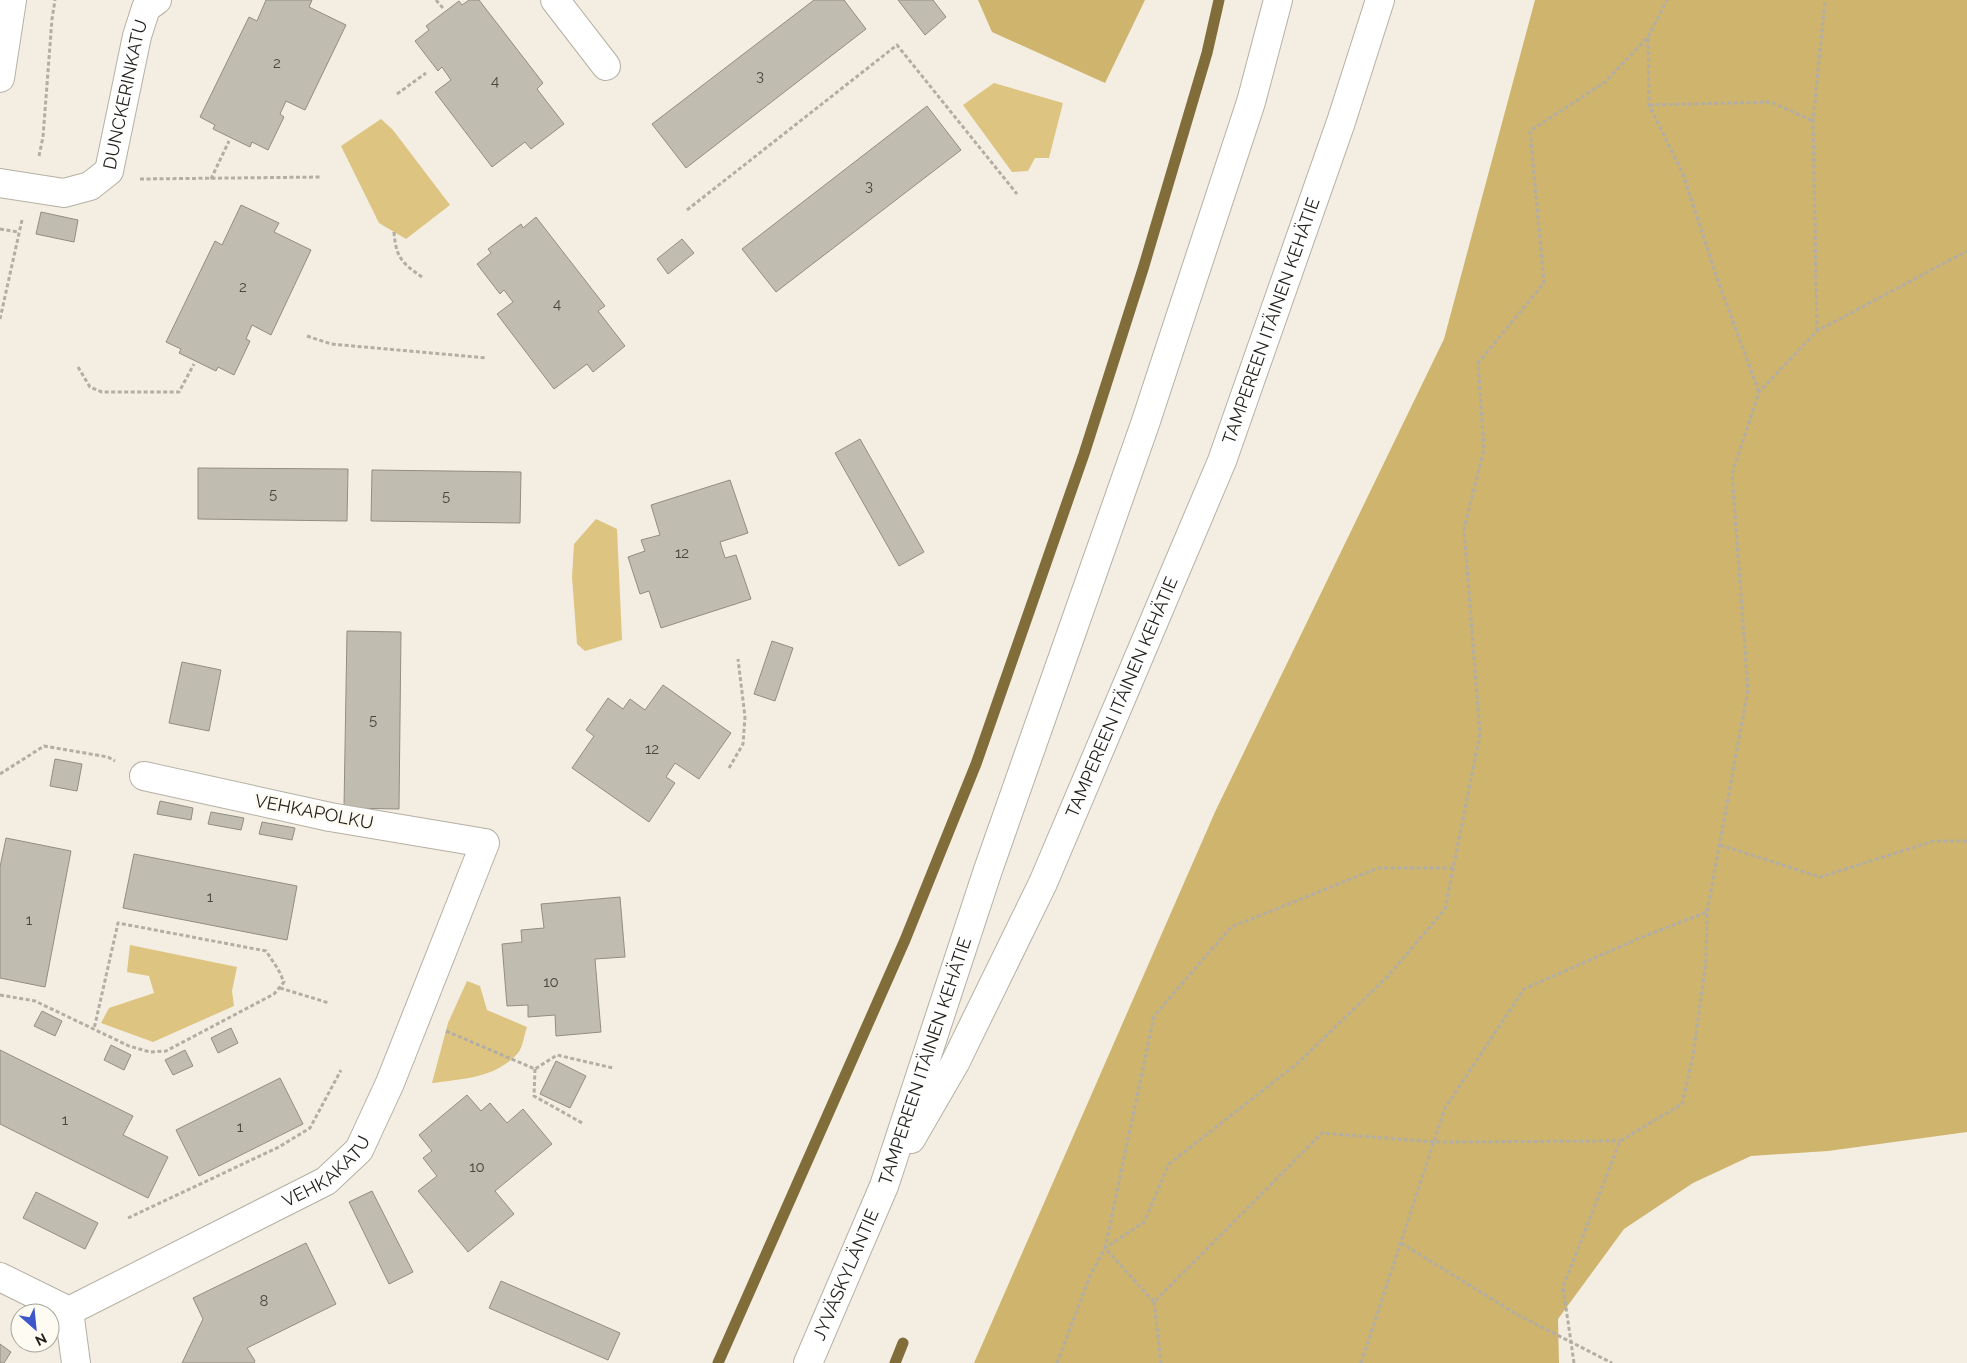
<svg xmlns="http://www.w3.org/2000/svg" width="1967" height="1363" font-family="Raleway,sans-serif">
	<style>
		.green { fill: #dec481 }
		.forest { fill: #cfb46d }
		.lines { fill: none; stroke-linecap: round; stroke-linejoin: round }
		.stream { stroke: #816d3a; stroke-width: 11 }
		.building { fill: #c1bcb0; stroke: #928d81 }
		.street-casing { stroke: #b5b0a4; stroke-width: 30 }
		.secondary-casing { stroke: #b5b0a4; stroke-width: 30 }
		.highway-casing { stroke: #b5b0a4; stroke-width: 30 }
		.path { stroke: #b2aea4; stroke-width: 3; stroke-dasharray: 4 2.5; stroke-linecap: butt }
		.street { stroke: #fff; stroke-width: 28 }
		.secondary { stroke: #fff; stroke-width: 28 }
		.highway { stroke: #fff; stroke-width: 28 }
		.labels { text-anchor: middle; stroke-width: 5; stroke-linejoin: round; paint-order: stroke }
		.number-label { font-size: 15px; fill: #494640 }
		.street-label { font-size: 18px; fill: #211f1a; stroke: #fefbf3 }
	</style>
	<rect width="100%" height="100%" fill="#f3eee1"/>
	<g class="green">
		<polygon points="994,83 1063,103 1049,158 1035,158 1028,171 1012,172 963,105"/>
		<polygon points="381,119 393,130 450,205 406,239 379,223 341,146"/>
		<polygon points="596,519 617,529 622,640 585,651 577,644 572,577 574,544"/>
		<polygon points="130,945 237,967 232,991 234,1006 153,1042 101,1023 109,1008 154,993 149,976 127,972"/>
		<path d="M467 981 480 986 487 1010 527 1027C524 1035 523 1047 518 1053 496 1078 462 1079 432 1083L448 1023Z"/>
	</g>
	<g class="forest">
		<polygon points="978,0 1145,0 1105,83 992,32"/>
		<polygon points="1535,0 1967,0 1967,1132 1828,1151 1751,1156 1693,1183 1624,1229 1558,1319 1559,1363 974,1363 1215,812 1444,339"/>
	</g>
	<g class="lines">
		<g class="stream">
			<polyline points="718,1363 905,940 976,764 1084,454 1143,269 1207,53 1219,0"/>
			<polyline points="895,1363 903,1343"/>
		</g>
	</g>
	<g class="building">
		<polygon points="266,0 312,0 309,7 346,25 305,110 286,101 280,114 284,117 268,150 252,142 250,147 213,129 215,125 200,117 249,17 257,21"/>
		<polygon points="469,0 479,0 543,83 537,89 564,124 531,149 525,142 492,167 435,92 451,80 442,67 438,71 415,41 429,30 426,26 459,1 462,5"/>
		<polygon points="814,0 844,0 866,29 686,168 652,124"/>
		<polygon points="898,0 933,0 946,17 925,35"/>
		<polygon points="927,106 961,150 776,292 742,249"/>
		<polygon points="241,205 279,223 274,232 311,250 271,335 252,325 246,339 250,341 234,375 218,367 216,371 179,353 181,349 166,342 215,241 222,245"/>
		<polygon points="41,212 78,220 74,242 36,234"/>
		<polygon points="536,217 605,306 598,311 625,346 593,372 587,364 554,389 497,314 513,302 504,290 500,294 477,264 491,253 488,249 521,224 523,228"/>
		<polygon points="682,239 694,253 668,274 657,259"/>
		<polygon points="860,439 924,552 899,566 835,453"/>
		<polygon points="198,468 348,469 347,521 198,519"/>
		<polygon points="372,470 521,472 520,523 371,521"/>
		<polygon points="730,480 748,533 720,542 725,558 736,555 751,599 661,628 649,591 640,594 628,557 645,551 641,540 660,535 651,505"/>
		<polygon points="347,631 401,632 399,809 344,808"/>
		<polygon points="772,641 793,648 775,701 754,694"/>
		<polygon points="182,662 221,670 209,731 169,723"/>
		<polygon points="663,685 731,733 699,779 675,763 666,777 675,783 649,822 572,768 594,736 586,730 608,698 623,709 630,699 645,710"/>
		<polygon points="55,759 82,764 77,791 50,786"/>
		<polygon points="160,801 193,808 191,820 157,814"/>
		<polygon points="211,812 244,818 241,830 208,824"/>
		<polygon points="262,822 295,828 292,840 259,834"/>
		<polygon points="6,838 71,851 45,987 0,978 0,867"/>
		<polygon points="134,854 297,886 287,940 123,908"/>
		<polygon points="620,897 625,957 595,959 601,1032 556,1036 555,1015 528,1017 528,1005 507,1006 502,944 522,942 521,930 544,928 541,904"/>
		<polygon points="42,1011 62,1021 55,1036 34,1026"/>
		<polygon points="231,1028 238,1043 218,1053 211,1038"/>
		<polygon points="111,1045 131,1055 124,1070 104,1060"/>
		<polygon points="0,1050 133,1116 123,1135 168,1157 148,1198 0,1124"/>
		<polygon points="185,1050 193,1066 173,1075 165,1060"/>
		<polygon points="556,1061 586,1076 570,1108 540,1094"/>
		<polygon points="280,1078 303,1124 199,1176 176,1130"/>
		<polygon points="467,1095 481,1111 490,1103 507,1123 523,1109 552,1144 495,1191 514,1214 468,1252 418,1191 437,1176 423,1158 432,1151 419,1135"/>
		<polygon points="372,1191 413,1272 389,1284 349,1202"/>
		<polygon points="36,1192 98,1223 85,1249 23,1218"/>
		<polygon points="306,1243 336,1304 247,1348 255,1361 254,1363 182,1363 203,1319 193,1298"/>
		<polygon points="501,1281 620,1333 608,1360 489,1308"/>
		<polygon points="0,1344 11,1352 4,1363 0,1363"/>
	</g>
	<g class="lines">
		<g class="street-casing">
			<g id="street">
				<polyline points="555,0 606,66"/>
				<path id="s1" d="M0 183 64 193 90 186 109 171 137 36 146 8 157 0"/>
				<path id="s2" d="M0 1277 69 1311 326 1181 359 1150 390 1083 485 843 330 817 144 776"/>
				<polyline points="69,1311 76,1363"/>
			</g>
		</g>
		<g class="secondary-casing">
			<polyline id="secondary" points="0,78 12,0"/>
		</g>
		<g class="highway-casing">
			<g id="highway">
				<path id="s3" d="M911 1139 955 1063 1043 883 1222 461 1341 122 1380 0"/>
				<path id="s4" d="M808 1363 884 1186 988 870 1145 424 1251 102 1278 0"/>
			</g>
		</g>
		<g class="path">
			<polyline points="436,0 443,8"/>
			<polyline points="1648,38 1649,105 1683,174 1718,281 1759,392"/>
			<polyline points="397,94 426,73"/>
			<polyline points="1649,105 1771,102 1813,121"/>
			<polyline points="39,156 43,137 52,19 55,0"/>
			<polyline points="140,179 322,177"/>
			<polyline points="211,179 229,141"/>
			<polyline points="687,210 897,45 1017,194"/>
			<polyline points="0,229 18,232"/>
			<path d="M394 232C396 258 402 263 422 277"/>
			<polyline points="0,319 22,220"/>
			<polyline points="1817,331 1813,121 1825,0"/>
			<polyline points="307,336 331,344 487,358"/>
			<polyline points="78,367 90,387 102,392 179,392 194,364"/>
			<polyline points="729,768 743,744 745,717 738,659"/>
			<polyline points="0,774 44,746 108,757 115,761"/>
			<polyline points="1720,845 1820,877 1934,841 1967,841"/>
			<polyline points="1453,868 1378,868 1231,927 1154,1016 1105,1248 1154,1302 1322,1133 1434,1142 1620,1141"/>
			<polyline points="280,988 329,1003"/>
			<polyline points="0,995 35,1001 129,1046 150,1052 166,1051 274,994 284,982 278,969 266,951 118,923 94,1029"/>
			<polyline points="446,1031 535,1069 557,1055 613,1068"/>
			<polyline points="535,1069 534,1096 584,1124"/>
			<polyline points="128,1218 279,1147 310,1128 341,1070"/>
			<polyline points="1401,1243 1518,1315 1612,1363"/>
			<polyline points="1154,1302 1161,1363"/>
			<polyline points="1057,1363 1090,1276 1105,1248 1144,1222 1169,1164 1298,1063 1388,976 1445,909 1480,734 1464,529 1484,449 1478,363 1544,283 1530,131 1605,82 1648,37 1667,0"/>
			<polyline points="1361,1363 1445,1108 1524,989 1642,937 1707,912"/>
			<polyline points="1574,1363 1563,1287 1620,1141 1682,1104 1693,1056 1706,961 1707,912 1748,690 1732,474 1759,392 1817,331 1967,251"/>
		</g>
		<use href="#street" class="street"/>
		<use href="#secondary" class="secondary"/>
		<use href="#highway" class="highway"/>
	</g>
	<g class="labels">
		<g class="number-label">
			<text x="277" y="68">2</text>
			<text x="760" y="81">3</text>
			<text x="495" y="86">4</text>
			<text x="869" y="191">3</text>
			<text x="243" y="292">2</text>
			<text x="557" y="309">4</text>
			<text x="273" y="499">5</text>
			<text x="446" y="501">5</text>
			<text x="682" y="558">12</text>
			<text x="373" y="725">5</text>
			<text x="652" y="754">12</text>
			<text x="210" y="902">1</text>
			<text x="29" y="925">1</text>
			<text x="551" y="987">10</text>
			<text x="65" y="1125">1</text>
			<text x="240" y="1132">1</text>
			<text x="477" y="1172">10</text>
			<text x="264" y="1306">8</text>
		</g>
		<g class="street-label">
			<text dy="6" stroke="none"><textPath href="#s1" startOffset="194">DUNCKERINKATU</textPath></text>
			<text dy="6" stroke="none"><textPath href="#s3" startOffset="895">TAMPEREEN ITÄINEN KEHÄTIE</textPath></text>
			<text dy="6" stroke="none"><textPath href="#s3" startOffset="490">TAMPEREEN ITÄINEN KEHÄTIE</textPath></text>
			<text transform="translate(314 812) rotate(11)" y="6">VEHKAPOLKU</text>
			<text dy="6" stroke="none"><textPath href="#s4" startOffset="324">TAMPEREEN ITÄINEN KEHÄTIE</textPath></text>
			<text dy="6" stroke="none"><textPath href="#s2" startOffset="371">VEHKAKATU</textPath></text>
			<text dy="6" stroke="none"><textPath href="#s4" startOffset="96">JYVÄSKYLÄNTIE</textPath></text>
		</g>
	</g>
	<g transform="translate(35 1328) rotate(153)"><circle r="24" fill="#fefbf3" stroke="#a6a39c"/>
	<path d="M0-4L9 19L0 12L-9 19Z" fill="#3d57ca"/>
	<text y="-8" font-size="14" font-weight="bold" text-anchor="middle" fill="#211f1a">N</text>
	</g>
</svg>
